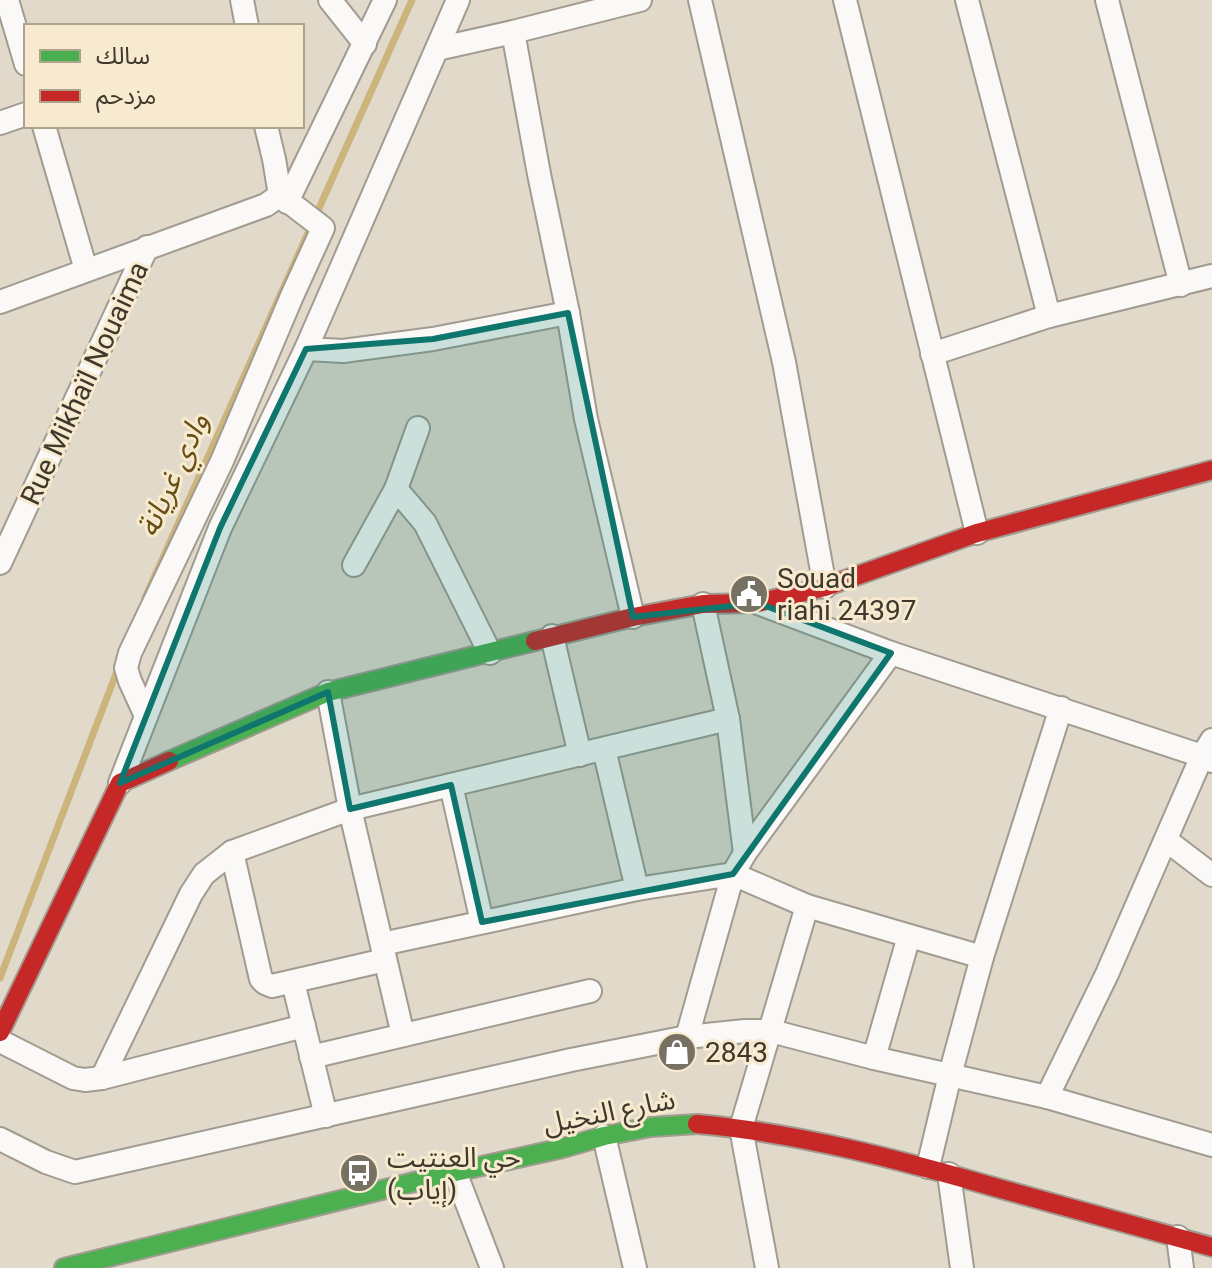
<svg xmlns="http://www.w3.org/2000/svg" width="1212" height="1268" font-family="Roboto,'Noto Sans Arabic',sans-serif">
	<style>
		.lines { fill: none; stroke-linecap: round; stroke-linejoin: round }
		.stream { stroke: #cdb47c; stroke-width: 7 }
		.street-casing { stroke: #a19b90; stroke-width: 26 }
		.fast-casing { stroke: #a19b90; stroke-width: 22 }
		.jam-casing { stroke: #a19b90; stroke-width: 22 }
		.street { stroke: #faf9f7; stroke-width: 22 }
		.fast { stroke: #4caf50; stroke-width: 18 }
		.jam { stroke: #c62828; stroke-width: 18 }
		.marked { fill: #0f766e; fill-opacity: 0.2; stroke: #0f766e; stroke-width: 6; stroke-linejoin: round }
		.labels { text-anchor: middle; stroke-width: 6; stroke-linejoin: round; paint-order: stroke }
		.street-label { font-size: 28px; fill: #3e382d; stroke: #f8eace }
		.poi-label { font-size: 28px; fill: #3e382d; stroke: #f8eace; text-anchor: start }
		.water-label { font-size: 30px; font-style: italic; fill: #674f17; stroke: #f8eace }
	</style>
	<rect width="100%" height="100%" fill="#e1dacb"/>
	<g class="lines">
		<g class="stream">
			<polyline points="145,598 412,0"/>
			<polyline points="0,978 119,666"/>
		</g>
		<g class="street-casing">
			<g id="street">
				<polyline points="7,0 26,64"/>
				<polyline points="242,0 247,26"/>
				<polyline points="330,0 365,44"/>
				<polyline points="700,0 784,362 825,587"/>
				<polyline points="845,0 977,533"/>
				<polyline points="967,0 1049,316"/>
				<polyline points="1107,0 1181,285"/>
				<polyline points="513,32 539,174 568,313 586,419 633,617"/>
				<polyline points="437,49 513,32 640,0"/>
				<polyline points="0,123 26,114"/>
				<polyline points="44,126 86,270"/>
				<polyline points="287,202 385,0"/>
				<polyline points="0,302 266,205 280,195 274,159 266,126"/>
				<polyline points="306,349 343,351 433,339 568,313"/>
				<polyline points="932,354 1049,316 1212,276"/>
				<polyline points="396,489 425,523 490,653"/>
				<polyline points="0,563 147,247"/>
				<polyline points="354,565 396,489 418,428"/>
				<polyline points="758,603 891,653 1202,756 1212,761"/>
				<polyline points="703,604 728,719 745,853"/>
				<polyline points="552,636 580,755"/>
				<polyline points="328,692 350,809 403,1035"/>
				<polyline points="146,716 130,681 126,668 130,653 222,461 292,296 323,228 280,195"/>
				<polyline points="604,749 637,889"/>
				<polyline points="120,783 220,528 306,349 458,0"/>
				<polyline points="451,785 482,922"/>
				<polyline points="1166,840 1212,875"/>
				<polyline points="232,852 261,979 265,983 272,986 385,960"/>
				<polyline points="382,944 637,889 733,874 807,906 982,957"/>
				<polyline points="293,982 326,1116"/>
				<polyline points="687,1037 733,874 745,853 891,653"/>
				<polyline points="0,1041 73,1078 85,1080 102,1078 304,1026"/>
				<polyline points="311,1057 590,991"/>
				<polyline points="874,1058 909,936"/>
				<polyline points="102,1078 191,894 204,874 232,852 350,809 728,719"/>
				<polyline points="1047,1097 1107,974 1202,756 1212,740"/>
				<polyline points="604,1136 635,1268"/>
				<polyline points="0,1139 46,1162 75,1172 571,1060 687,1037 745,1031 771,1031 874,1058 1047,1097 1212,1145"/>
				<polyline points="928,1167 950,1075 982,957 1061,708"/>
				<polyline points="455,1172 492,1268"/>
				<polyline points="949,1174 962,1268"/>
				<polyline points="1178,1237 1182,1268"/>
				<polyline points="767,1268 741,1128 807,906"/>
			</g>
		</g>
		<g class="fast-casing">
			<g id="fast">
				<polyline points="169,761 328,692 535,641"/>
				<polyline points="64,1268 455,1172 563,1148 604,1136 651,1127 697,1124"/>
			</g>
		</g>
		<g class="jam-casing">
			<g id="jam">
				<polyline points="535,641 633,617 703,604 758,603 825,587 977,533 1212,470"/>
				<polyline points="0,1032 120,783 169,761"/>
				<path d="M697 1124C798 1133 897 1159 994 1187 1067 1207 1139 1227 1212 1247"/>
			</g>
		</g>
		<use href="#street" class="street"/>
		<use href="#fast" class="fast"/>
		<use href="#jam" class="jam"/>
	</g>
	<path class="marked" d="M568 313 633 617 758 603 891 653 733 874 482 922 451 785 350 809 328 692 120 783 220 528 306 349 433 339Z"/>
	<defs>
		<g id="civic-disc" transform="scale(2)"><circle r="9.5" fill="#777164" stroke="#f8eace"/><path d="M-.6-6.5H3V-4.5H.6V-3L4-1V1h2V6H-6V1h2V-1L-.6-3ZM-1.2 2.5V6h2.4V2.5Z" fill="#fff"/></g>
		<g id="shop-disc" transform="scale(2)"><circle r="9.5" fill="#777164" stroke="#f8eace"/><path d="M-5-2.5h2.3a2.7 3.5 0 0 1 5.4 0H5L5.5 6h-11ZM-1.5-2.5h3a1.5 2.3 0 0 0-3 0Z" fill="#fff"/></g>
		<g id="bus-disc" transform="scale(2)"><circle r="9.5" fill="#777164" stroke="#f8eace"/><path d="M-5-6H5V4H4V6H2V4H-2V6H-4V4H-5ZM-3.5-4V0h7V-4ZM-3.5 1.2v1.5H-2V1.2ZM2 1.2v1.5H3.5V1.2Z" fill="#fff"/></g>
	</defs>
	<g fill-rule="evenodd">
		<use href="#civic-disc" x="749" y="594"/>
		<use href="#shop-disc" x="677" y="1052"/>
		<use href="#bus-disc" x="359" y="1173"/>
	</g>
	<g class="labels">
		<g class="street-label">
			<text transform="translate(84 383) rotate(-65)" y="10">Rue Mikhaïl Nouaima</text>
			<text transform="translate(609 1111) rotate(-11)" y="10">شارع النخيل</text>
		</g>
		<g class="poi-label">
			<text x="777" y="588">Souad<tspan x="777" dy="32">riahi 24397</tspan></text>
			<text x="705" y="1062">2843</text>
			<text x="387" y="1167">حي العنتيت<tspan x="387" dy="32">(إياب)</tspan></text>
		</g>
		<g class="water-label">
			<text transform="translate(173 475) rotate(-66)" y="10">وادي غريانة</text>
		</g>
	</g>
	<rect x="24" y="24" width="280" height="104" fill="#f8eace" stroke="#aea38e" stroke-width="2"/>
	<rect x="40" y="50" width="40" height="12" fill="#4caf50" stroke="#aea38e" stroke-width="2"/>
	<text x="96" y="64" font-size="24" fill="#3e382d">سالك</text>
	<rect x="40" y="90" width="40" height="12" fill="#c62828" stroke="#aea38e" stroke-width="2"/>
	<text x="96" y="104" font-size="24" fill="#3e382d">مزدحم</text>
</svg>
